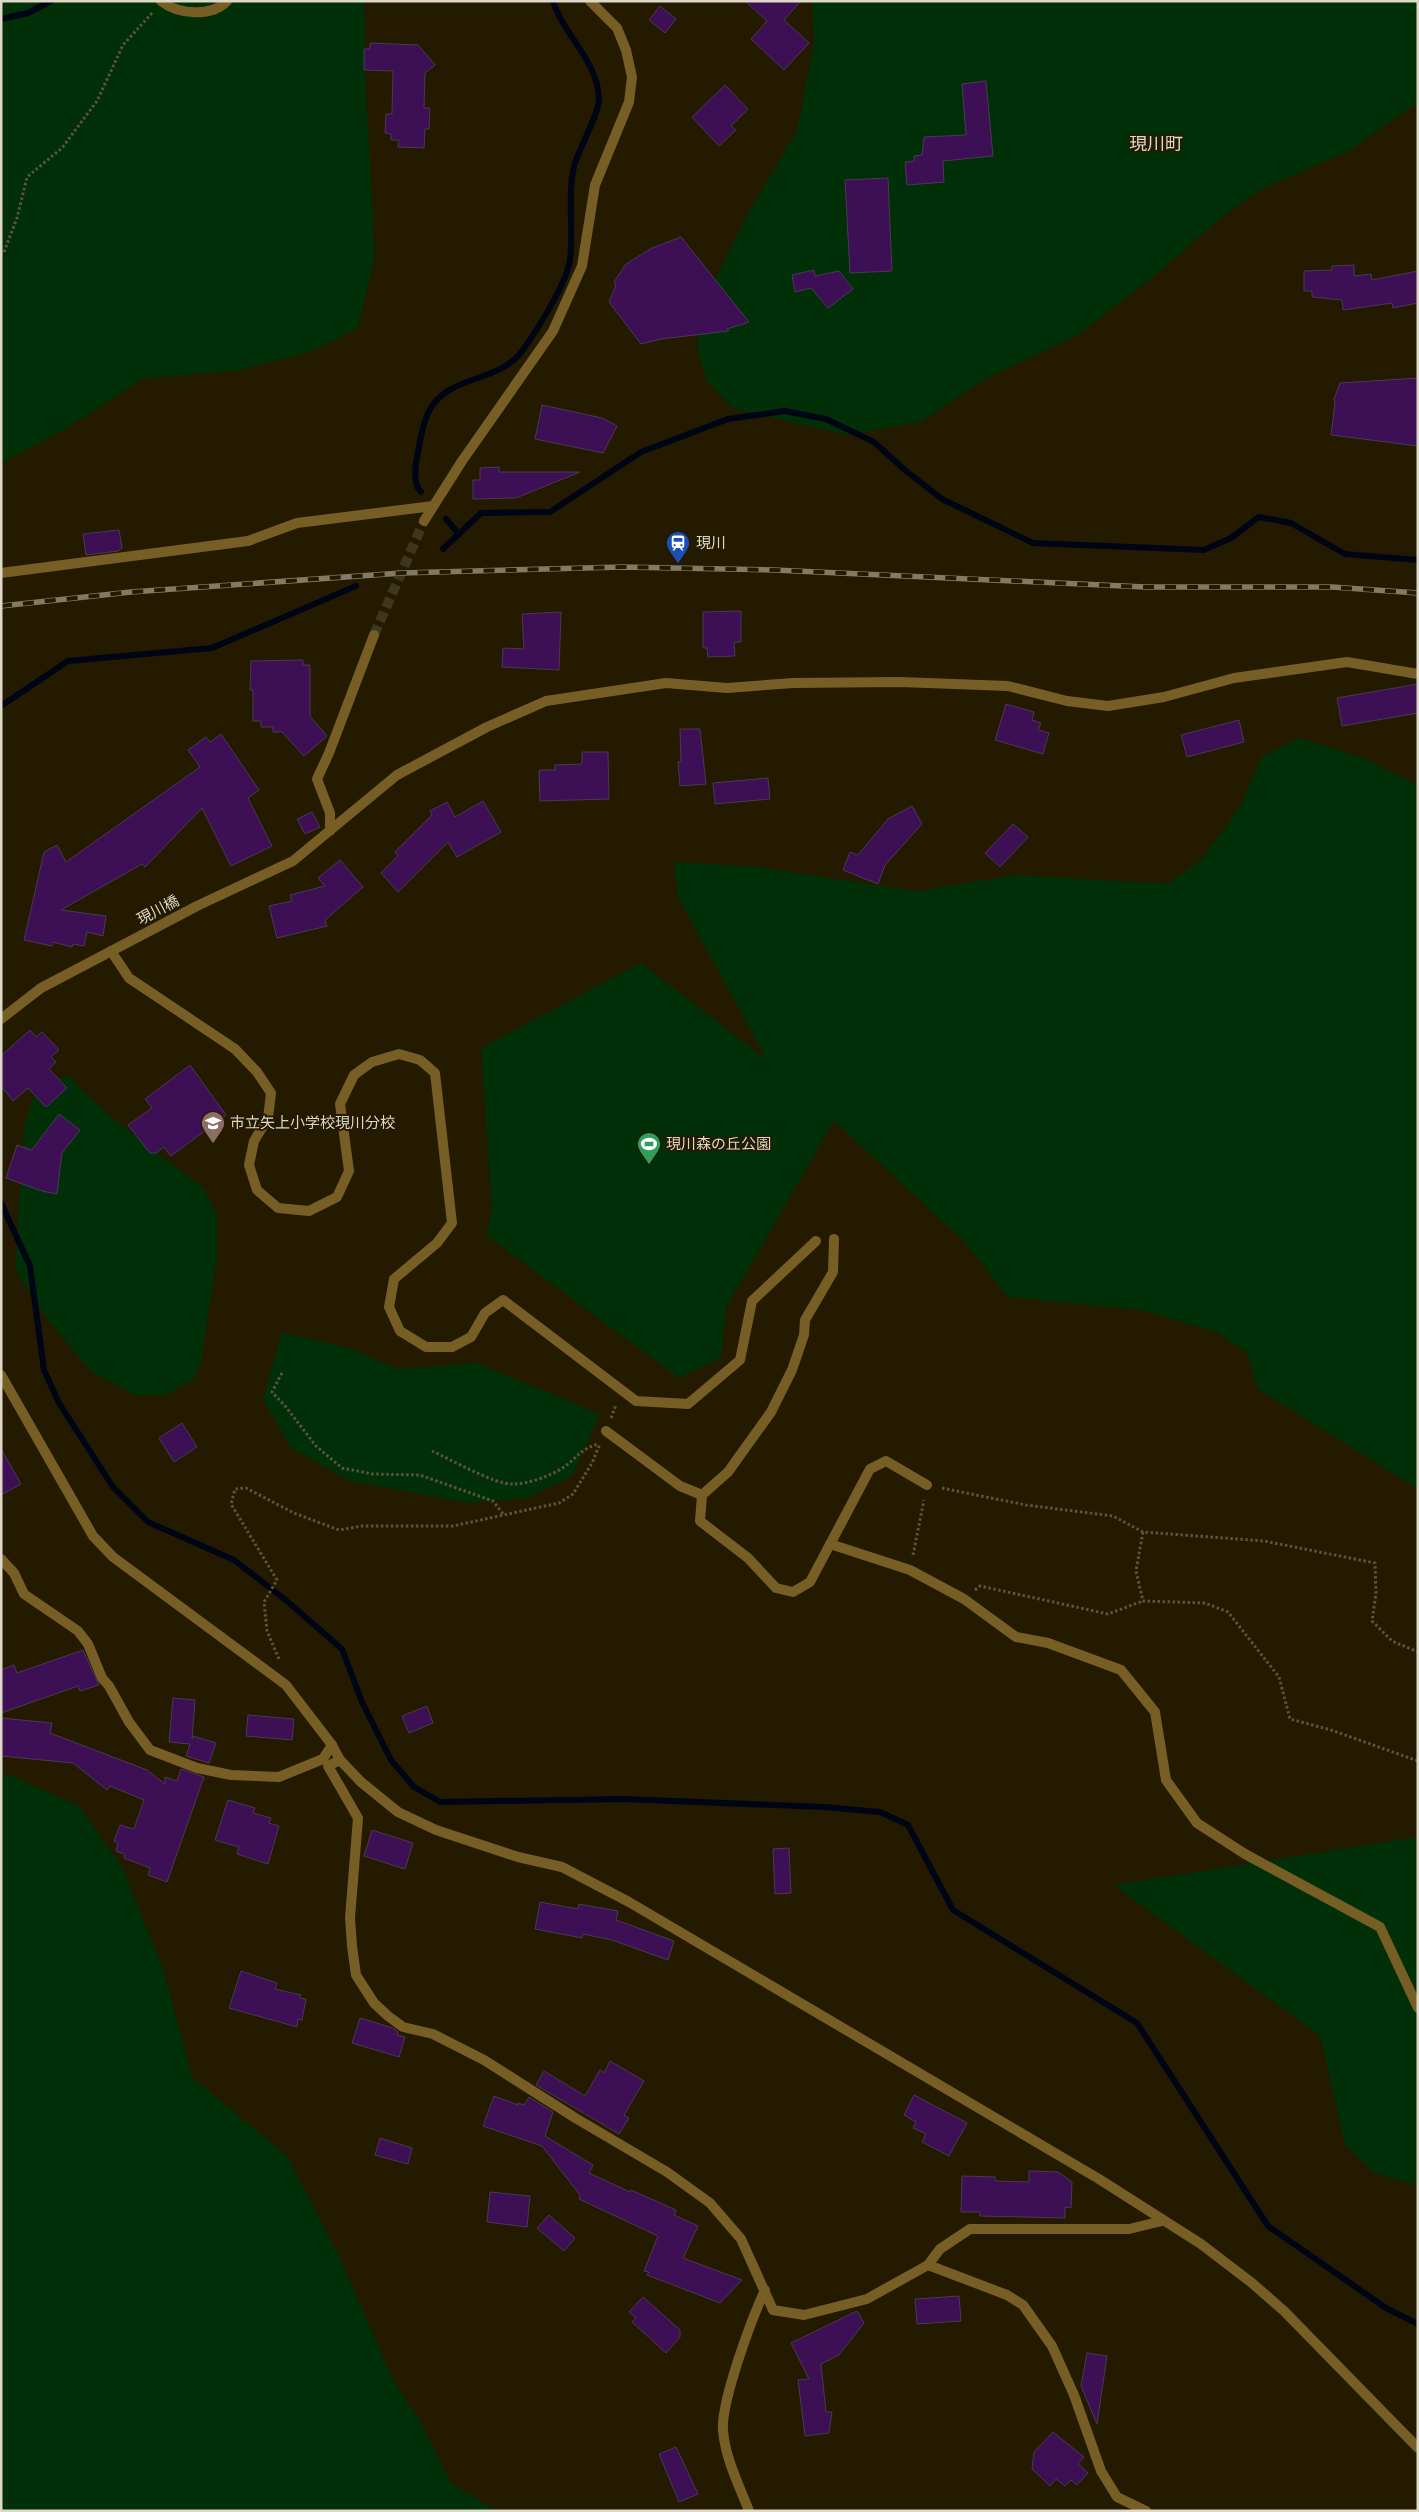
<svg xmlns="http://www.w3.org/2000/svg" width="1419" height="2512" font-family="Rubik,'Noto Sans JP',sans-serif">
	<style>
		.green { fill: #002f08 }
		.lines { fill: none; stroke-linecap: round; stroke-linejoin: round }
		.stream { stroke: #000515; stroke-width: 6 }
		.building { fill: #3d1055; stroke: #493a53 }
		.street-tunnel { stroke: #3f361e; stroke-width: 10; stroke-dasharray: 10 5; stroke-linecap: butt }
		.path { stroke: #5c543d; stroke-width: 3; stroke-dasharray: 2.5 2.5; stroke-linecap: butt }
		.lane { stroke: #765e25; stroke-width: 10 }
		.street { stroke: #765e25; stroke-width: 10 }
		.rail-casing { stroke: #827a65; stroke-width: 5.5 }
		.rail { stroke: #231a00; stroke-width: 4; stroke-dasharray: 11; stroke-linecap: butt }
		.labels { text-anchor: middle; stroke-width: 4; stroke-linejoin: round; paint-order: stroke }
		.poi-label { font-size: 15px; fill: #ded8c8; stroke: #231a00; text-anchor: start }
		.street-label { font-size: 15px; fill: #ded8c8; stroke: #231a00 }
		.quarter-label { font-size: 18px; fill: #ded8c8; stroke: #231a00 }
	</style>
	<rect width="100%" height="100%" fill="#231a00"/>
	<g class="green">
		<polygon points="1,1 364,1 366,92 375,256 358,328 310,352 236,371 144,378 69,427 1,463"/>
		<polygon points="812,1 1418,1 1418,102 1349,151 1266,187 1225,214 1159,272 1079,334 987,378 920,422 847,435 732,408 706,380 697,348 704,302 743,223 797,130 814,44"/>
		<polygon points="1301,738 1363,758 1418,786 1418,1489 1258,1389 1247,1353 1216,1332 1141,1310 1008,1297 963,1240 834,1121 726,1307 721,1357 679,1378 486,1235 492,1210 481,1048 641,963 767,1060 678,897 674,862 757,867 916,891 1017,875 1168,884 1202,859 1240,807 1262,756"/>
		<polygon points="68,1076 105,1112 203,1188 217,1214 217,1256 201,1363 193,1380 166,1395 136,1396 91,1371 49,1322 15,1269 24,1125 36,1090"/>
		<polygon points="282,1332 352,1349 397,1369 477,1363 600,1414 572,1476 527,1498 468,1503 350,1481 290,1447 263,1399"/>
		<polygon points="1,1774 13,1776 80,1807 122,1867 164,1971 192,2077 287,2156 338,2254 395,2384 420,2421 451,2483 497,2511 1,2511"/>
		<polygon points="1418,1837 1418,2186 1375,2173 1345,2145 1320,2036 1114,1885"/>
	</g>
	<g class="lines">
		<g class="stream">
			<polyline points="1,19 28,13 51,1"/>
			<path d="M421 492C413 484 415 467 417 457 420 442 422 426 428 413 447 373 498 385 523 350 537 330 567 283 570 260 574 229 567 197 574 166 578 150 600 112 599 99 598 61 564 36 553 1"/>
			<polyline points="446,519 459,534"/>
			<polyline points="443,549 481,513 550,512 641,452 728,419 785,411 826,419 874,442 906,471 942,499 1033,543 1204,550 1231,538 1259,517 1291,523 1345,554 1418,560"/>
			<polyline points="1,706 68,661 212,648 356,586"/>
			<polyline points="1,1203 30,1266 44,1370 59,1403 113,1487 148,1522 234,1560 288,1602 342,1649 362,1702 391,1760 414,1787 440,1802 622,1799 824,1807 880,1812 908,1825 953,1910 1137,2023 1268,2226 1386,2308 1418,2324"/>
		</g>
	</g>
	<g class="building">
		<polygon points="745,1 801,1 784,20 809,43 784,70 751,39 767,21"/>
		<polygon points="660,6 676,19 665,33 649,20"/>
		<polygon points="370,43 418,45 435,65 425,73 424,108 430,108 429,129 425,129 424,148 398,147 399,140 391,140 391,134 385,133 386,114 392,114 393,71 364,70 364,49 370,49"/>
		<polygon points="986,81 993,156 943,161 944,182 907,185 905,162 914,161 914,156 922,155 924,137 966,135 962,84"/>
		<polygon points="725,85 748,109 731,126 736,130 719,146 692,117"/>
		<polygon points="888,178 892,271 850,273 845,180"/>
		<polygon points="681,237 749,322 727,329 729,331 661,339 641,344 609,302 616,285 614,282 626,264 652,248"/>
		<polygon points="1354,265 1354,276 1371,274 1372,280 1418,271 1418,303 1393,308 1392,303 1343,310 1342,300 1312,297 1312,291 1304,291 1304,271 1332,270 1332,266"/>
		<polygon points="814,270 815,276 839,271 853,289 828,308 811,288 795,292 792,275"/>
		<polygon points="1418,378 1418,446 1331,435 1335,403 1334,399 1340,383"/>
		<polygon points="542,405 602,418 617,426 603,453 535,439"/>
		<polygon points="499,467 499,472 580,472 516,498 473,499 473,480 480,480 480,468"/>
		<polygon points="119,530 122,548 118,551 86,555 83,534"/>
		<polygon points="741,611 741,642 734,642 735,656 708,657 707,648 703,648 703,612"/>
		<polygon points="561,612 559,670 502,667 503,648 524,649 522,614"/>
		<polygon points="303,660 303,665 310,665 310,716 327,736 304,756 282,732 273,732 273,727 261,727 261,721 253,721 253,690 250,690 251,661"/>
		<polygon points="1418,684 1418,713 1342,726 1337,698"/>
		<polygon points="1006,704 1034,712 1032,720 1041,723 1038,730 1049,733 1043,754 995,740"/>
		<polygon points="1239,720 1244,742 1187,757 1181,735"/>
		<polygon points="680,729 700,729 706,784 680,786 678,762 681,762"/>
		<polygon points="221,734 259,790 248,798 272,846 231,866 202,808 145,867 142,864 61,910 106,916 103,936 87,932 84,946 73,944 72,947 53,942 52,946 24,940 44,852 57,845 66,862 200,767 188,750 206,737 210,742"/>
		<polygon points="582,752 608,752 609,799 540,801 539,770 555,770 555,765 582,764"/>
		<polygon points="768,778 770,799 715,804 713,783"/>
		<polygon points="483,801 501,832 457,857 448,842 398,892 381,873 398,856 395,852 432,815 430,811 447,802 455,817"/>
		<polygon points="912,806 922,824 885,865 878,884 843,870 850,852 858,855 888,819"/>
		<polygon points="312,812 320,827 305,834 297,819"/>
		<polygon points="1013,824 1028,837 1000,867 985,853"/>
		<polygon points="340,860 363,887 325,920 327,926 277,938 269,906 292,901 290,895 325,886 318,878"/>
		<polygon points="30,1030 36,1037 42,1032 59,1050 51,1057 56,1062 49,1069 67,1088 46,1107 28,1088 13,1101 1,1086 1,1056"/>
		<polygon points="190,1065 226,1115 171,1156 164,1147 156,1153 150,1153 128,1125 152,1108 145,1099"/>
		<polygon points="59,1114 80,1130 62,1153 57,1194 42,1191 6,1178 17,1145 32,1150"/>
		<polygon points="182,1423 197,1447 174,1462 159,1438"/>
		<polygon points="1,1449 21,1484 1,1495"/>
		<polygon points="83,1650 99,1685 80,1691 78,1686 1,1713 1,1670 14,1665 17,1673"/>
		<polygon points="173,1698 195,1700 192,1739 193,1736 216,1743 209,1763 186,1756 190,1744 169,1742"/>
		<polygon points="427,1706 433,1723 409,1733 402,1716"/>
		<polygon points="248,1715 294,1719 292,1740 246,1736"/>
		<polygon points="1,1718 52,1723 50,1733 147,1770 165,1784 165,1777 177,1781 181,1769 204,1777 167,1882 148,1875 150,1868 124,1858 125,1854 116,1851 118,1843 114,1841 120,1825 134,1829 144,1800 110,1786 107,1790 73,1763 1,1756"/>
		<polygon points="228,1800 255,1808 253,1813 271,1818 269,1823 279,1826 268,1864 237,1854 239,1847 215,1840"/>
		<polygon points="372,1830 413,1843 405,1869 364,1856"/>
		<polygon points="789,1848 791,1893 775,1894 773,1849"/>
		<polygon points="540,1902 578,1909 579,1904 618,1911 616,1920 674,1941 668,1960 612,1940 583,1934 582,1938 535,1929"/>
		<polygon points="241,1971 277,1983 275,1989 301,1995 300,1998 306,1999 302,2020 298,2019 297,2027 229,2008"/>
		<polygon points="360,2018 393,2028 398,2032 397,2035 405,2037 399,2057 352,2043"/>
		<polygon points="610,2061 644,2081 624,2115 629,2118 619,2134 536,2085 544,2071 585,2096 600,2070 604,2073"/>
		<polygon points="914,2095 967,2123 949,2156 922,2142 926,2134 913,2128 916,2122 904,2115"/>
		<polygon points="494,2096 518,2105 518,2103 524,2105 529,2097 553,2112 545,2136 593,2165 589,2173 630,2192 631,2190 676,2210 674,2215 698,2226 683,2258 742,2280 720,2303 647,2275 649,2272 644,2271 658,2236 579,2199 580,2195 542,2146 483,2126"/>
		<polygon points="380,2138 412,2148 408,2164 375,2155"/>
		<polygon points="1029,2171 1058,2172 1072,2182 1071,2208 1065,2207 1065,2218 980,2216 980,2212 961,2212 962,2176 995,2177 995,2181 1029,2182"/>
		<polygon points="490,2192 530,2196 527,2227 487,2222"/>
		<polygon points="549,2215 575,2238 564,2251 537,2228"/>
		<polygon points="959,2296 961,2321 917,2324 915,2299"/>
		<polygon points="643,2297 680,2330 680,2337 666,2353 632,2322 636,2318 629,2312"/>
		<polygon points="857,2311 864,2323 839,2355 821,2364 826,2412 832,2412 829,2433 805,2436 798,2380 809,2379 791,2343"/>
		<polygon points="1087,2353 1107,2356 1097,2424 1081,2386"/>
		<polygon points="1053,2432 1084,2457 1078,2464 1088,2473 1077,2485 1071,2480 1065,2486 1056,2479 1050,2486 1032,2469 1034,2452"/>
		<polygon points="676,2447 698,2494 679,2502 659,2454"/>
	</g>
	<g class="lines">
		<polyline class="street-tunnel" points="374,635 424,521"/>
		<g class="path">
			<polyline points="4,252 17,218 27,177 62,148 97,101 123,45 153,12"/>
			<polyline points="282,1373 272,1392 286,1407 316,1446 342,1468 373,1474 420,1475 493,1501 504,1515"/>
			<polyline points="611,1418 616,1405"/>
			<path d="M432 1451C450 1459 495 1485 513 1484 528 1484 551 1476 564 1467 578 1457 579 1450 598 1444"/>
			<polyline points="942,1488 1026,1505 1113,1516 1143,1532 1264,1541 1375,1563 1376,1594 1372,1621 1392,1641 1418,1652"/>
			<polyline points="1143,1532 1136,1571 1143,1601 1205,1603 1228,1612 1279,1677 1290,1719 1331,1730 1418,1761"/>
			<polyline points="913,1555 924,1500"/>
			<polyline points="975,1590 980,1586 1108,1614 1143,1601"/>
			<polyline points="279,1659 267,1631 264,1602 277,1580 231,1504 235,1489 246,1488 294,1513 339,1530 362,1526 453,1526 559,1503 573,1494 592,1463 600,1444"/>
		</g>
		<polyline class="lane" points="111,951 129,978 235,1049 257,1072 271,1093 268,1118 254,1141 249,1165 257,1190 278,1208 309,1211 337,1197 349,1171 340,1104 354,1075 372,1062 399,1054 420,1060 435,1073 452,1223 437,1243 394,1279 389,1307 400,1331 426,1347 452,1347 471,1337 485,1313 503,1300 636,1401 688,1404 740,1360 752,1301 816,1241"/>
		<g class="street">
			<path d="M161 1C178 15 212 17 227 1"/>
			<polyline points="424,521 462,461 553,331 582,266 595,185 629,102 632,77 626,50 617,28 590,1"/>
			<polyline points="1,573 248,541 297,523 433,506"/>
			<polyline points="330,831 330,813 317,779 329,753 374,635"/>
			<polyline points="1,1019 41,988 197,906 293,861 397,775 487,727 546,701 666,683 727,688 793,683 900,682 1008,686 1067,701 1108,706 1164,697 1234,678 1347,662 1418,674"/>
			<polyline points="834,1239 833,1272 805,1320 804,1335 792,1370 771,1412 728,1472 702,1495 700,1521 748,1558 776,1588 793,1592 810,1582 870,1469 886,1461 927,1485"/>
			<polyline points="1,1375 93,1536 113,1557 286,1685 332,1745 340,1760 361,1782 398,1812 436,1830 518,1857 562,1867 629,1902 1099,2179 1201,2244 1252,2283 1284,2311 1418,2448"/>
			<polyline points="606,1431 680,1486 702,1495"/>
			<polyline points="830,1544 910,1570 964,1599 1016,1637 1048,1643 1121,1670 1155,1712 1166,1780 1197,1823 1245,1854 1380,1927 1418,2008"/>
			<polyline points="1,1559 14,1573 24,1594 78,1631 88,1644 102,1678 109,1686 129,1722 150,1750 197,1768 231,1775 279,1777 323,1759 332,1745"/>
			<polyline points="340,1760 328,1766 358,1818 350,1918 352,1946 356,1975 374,2003 388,2016 403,2027 433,2034 484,2060 577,2119 667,2172 710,2203 741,2239 773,2310 804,2315 867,2299 928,2265 940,2249 970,2229 1129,2229 1162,2221"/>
			<polyline points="928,2265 1007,2295 1023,2305 1052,2346 1074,2395 1101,2471 1117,2497 1146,2511"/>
			<path d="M749 2511C739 2485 725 2458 723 2430 721 2401 752 2318 765 2290"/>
		</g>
		<g class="rail-casing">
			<polyline id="rail" points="1,606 131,592 402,573 622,567 774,570 1145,587 1332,587 1418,593"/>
		</g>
		<use href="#rail" class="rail"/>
	</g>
	<defs>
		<g id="station-pin" transform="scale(1.25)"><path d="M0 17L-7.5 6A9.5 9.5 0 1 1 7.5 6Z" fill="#1a4fb4" stroke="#231a00"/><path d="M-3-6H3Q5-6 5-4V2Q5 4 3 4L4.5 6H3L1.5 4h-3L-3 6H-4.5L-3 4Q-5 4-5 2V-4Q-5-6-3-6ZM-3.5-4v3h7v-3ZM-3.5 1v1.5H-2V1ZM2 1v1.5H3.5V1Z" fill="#fff"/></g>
		<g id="school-pin" transform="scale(1.25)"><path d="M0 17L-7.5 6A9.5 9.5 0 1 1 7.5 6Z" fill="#8d6e63" stroke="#231a00"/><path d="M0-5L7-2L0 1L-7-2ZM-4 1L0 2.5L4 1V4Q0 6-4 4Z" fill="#fff"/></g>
		<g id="stadium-pin" transform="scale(1.25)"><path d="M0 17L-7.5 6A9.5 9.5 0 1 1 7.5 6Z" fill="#2e9e5b" stroke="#231a00"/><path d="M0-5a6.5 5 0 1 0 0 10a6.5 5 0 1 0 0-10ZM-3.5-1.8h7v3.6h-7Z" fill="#fff"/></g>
	</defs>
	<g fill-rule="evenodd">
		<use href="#station-pin" x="678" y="543"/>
		<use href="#school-pin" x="213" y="1123"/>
		<use href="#stadium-pin" x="649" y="1144"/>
	</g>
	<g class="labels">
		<g class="poi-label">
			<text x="696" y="548">現川</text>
			<text x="230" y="1128">市立矢上小学校現川分校</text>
			<text x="666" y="1149">現川森の丘公園</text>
		</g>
		<g class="street-label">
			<text transform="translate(158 910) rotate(-28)" y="5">現川橋</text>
		</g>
		<g class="quarter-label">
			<text x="1156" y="150">現川町</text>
		</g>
	</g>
	<rect width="1419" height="2512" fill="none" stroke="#ded8c8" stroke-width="5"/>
</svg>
